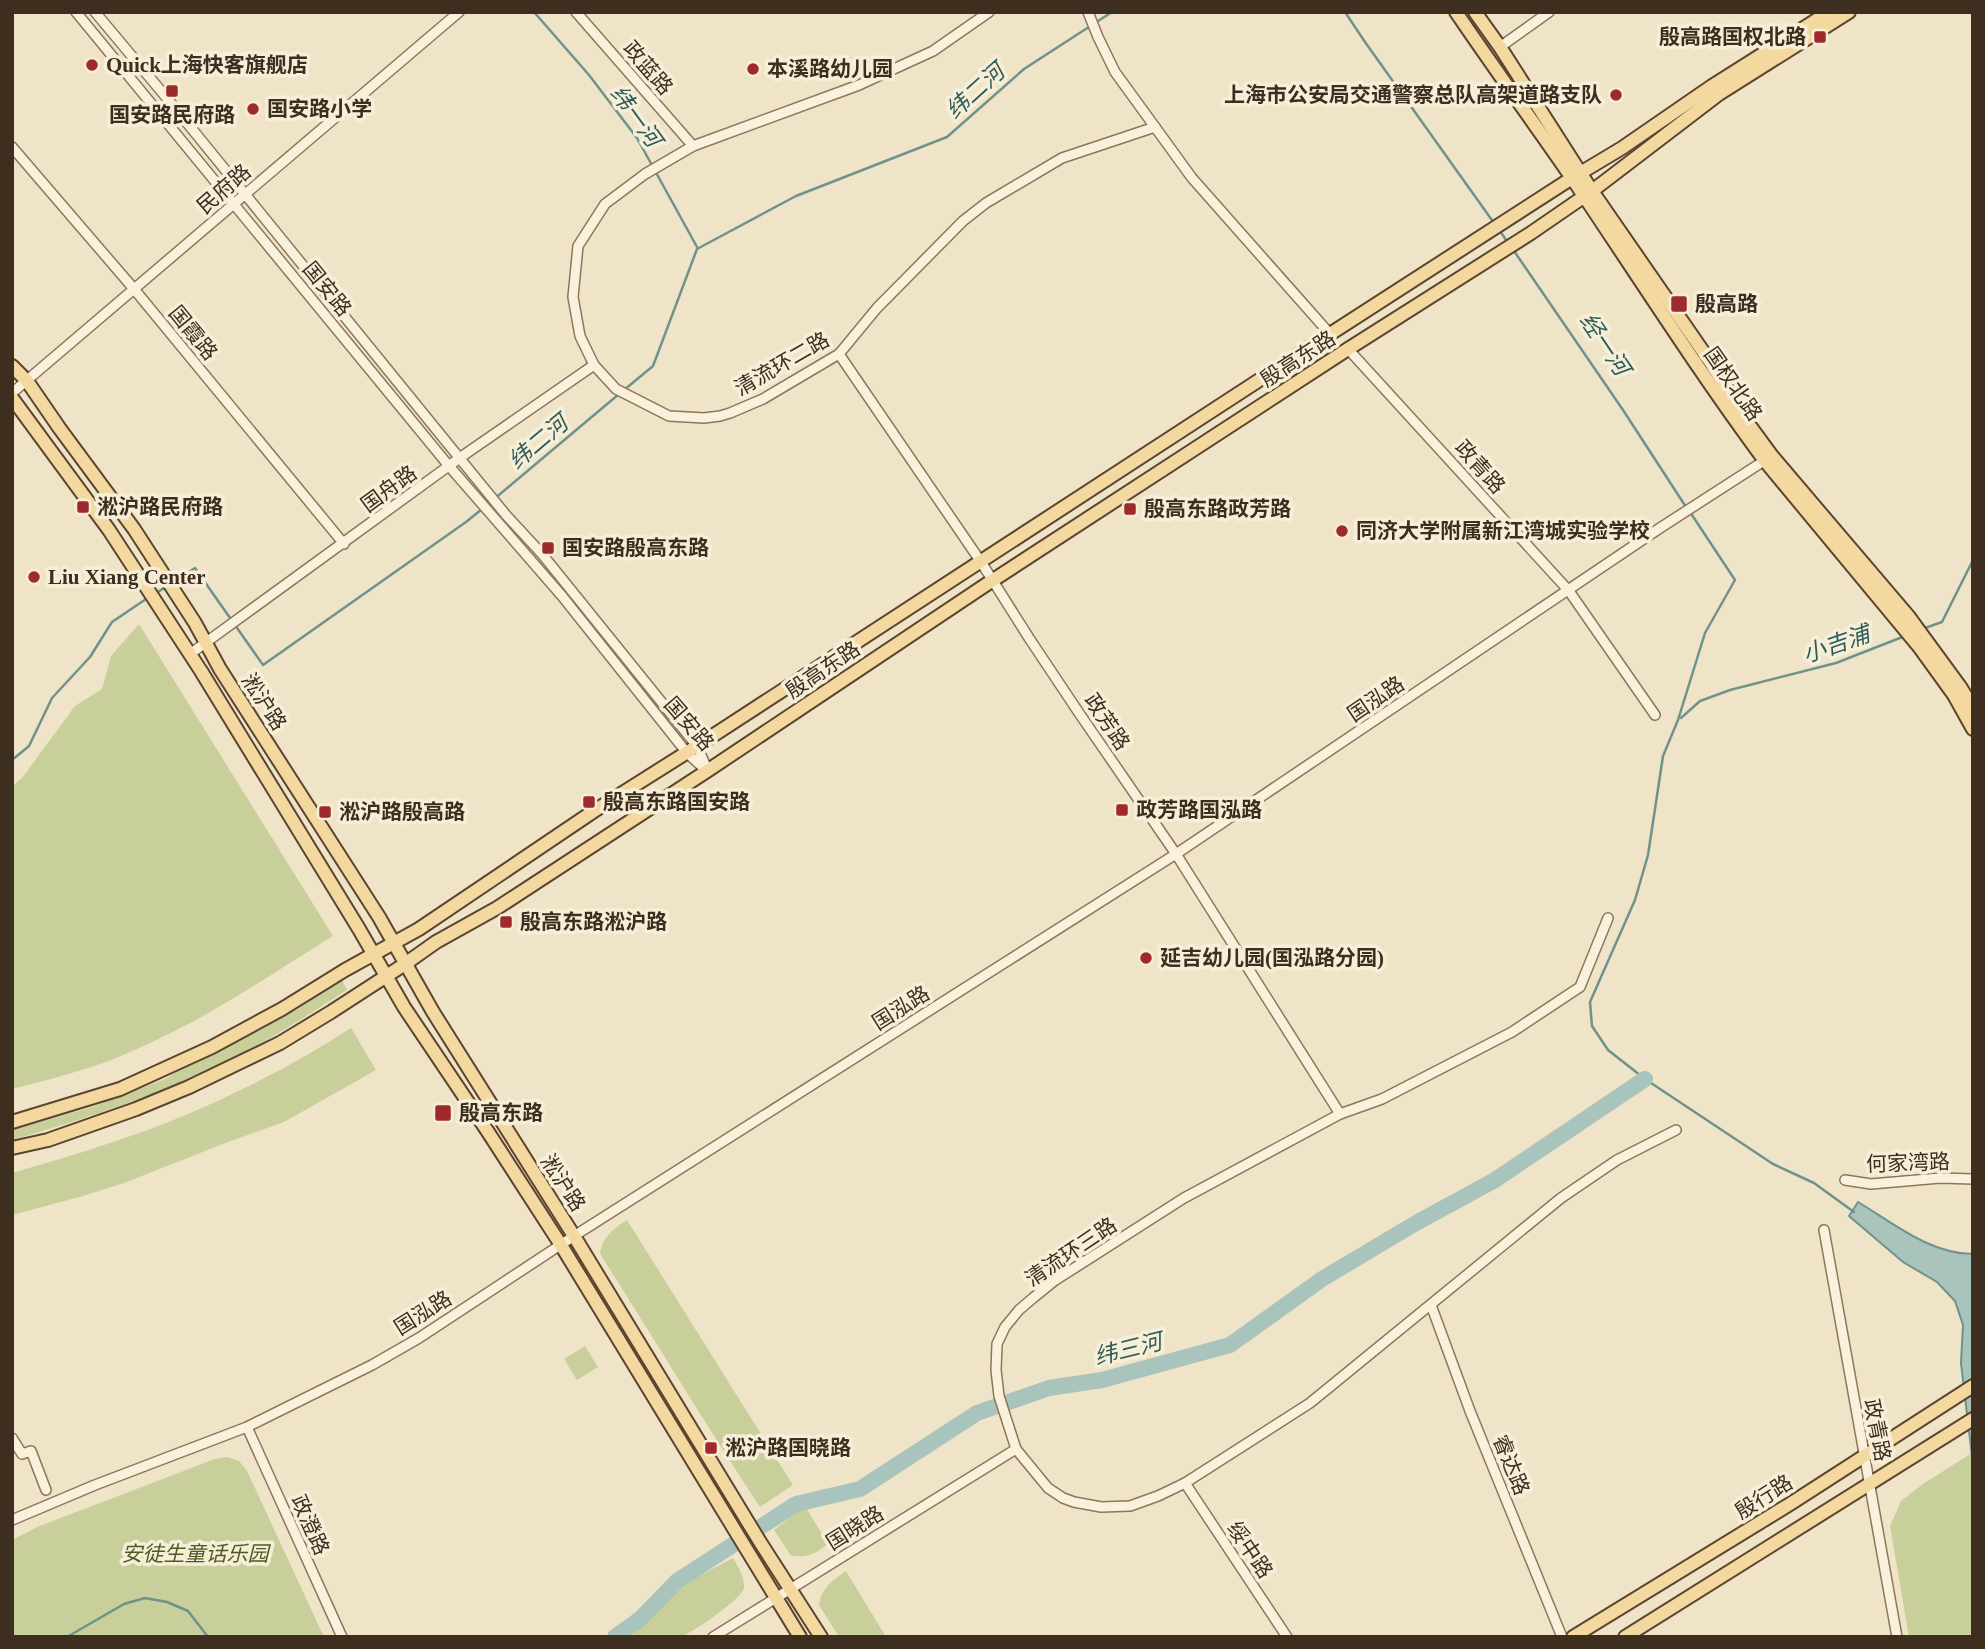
<svg xmlns="http://www.w3.org/2000/svg" width="1985" height="1649" font-family="'Times New Roman','Noto Sans SC',serif">
	<style>
		.green { fill: #c9cf9b }
		.water { fill: #a9c4bc; stroke: #6f938a; stroke-width: 2 }
		.lines { fill: none; stroke-linecap: round; stroke-linejoin: round }
		.stream { stroke: #6f938a; stroke-width: 2.5 }
		.river { stroke: #a9c4bc; stroke-width: 16 }
		.minor-casing { stroke: #8d765c; stroke-width: 12 }
		.major-casing { stroke: #5b4430; stroke-width: 16 }
		.minor { stroke: #faf1dc; stroke-width: 9 }
		.major { stroke: #f3d9a0; stroke-width: 12 }
		.poi-dot { fill: #9e2a2b; stroke: #f7eed8; stroke-width: 2.5 }
		.labels { text-anchor: middle; stroke-width: 7; stroke-linejoin: round; paint-order: stroke }
		.poi-label { font-size: 21px; font-weight: bold; fill: #3d2e20; stroke: #f7eed8; text-anchor: start }
		.street-label { font-size: 21px; fill: #3d2e20; stroke: #f7eed8 }
		.park-label { font-size: 21px; font-style: italic; fill: #4d5a26; stroke: #f7eed8 }
		.water-label { font-size: 23px; font-style: italic; fill: #2f5d5a; stroke: #f7eed8 }
	</style>
	<rect width="100%" height="100%" fill="#f0e4c8"/>
	<g class="green">
		<path d="M139 624 333 936C270 975 208 1018 139 1048 99 1067 55 1078 12 1089V786L22 778 75 706 102 689 111 656Z"/>
		<path d="M342 980 347 990C317 1009 287 1029 256 1046 180 1088 96 1116 12 1140V1130L92 1107 165 1079 184 1067 298 1009Z"/>
		<path d="M351 1028 376 1070 284 1122 228 1142 124 1183 83 1196 12 1215V1173C45 1163 78 1154 110 1143 193 1116 277 1076 351 1028Z"/>
		<path d="M627 1220 793 1485 760 1507C705 1424 654 1338 600 1254 603 1236 612 1230 627 1220Z"/>
		<polygon points="585,1346 598,1367 577,1380 564,1359"/>
		<polygon points="1972,1453 1973,1637 1909,1637 1890,1526 1901,1501 1923,1484"/>
		<polygon points="227,1457 239,1461 247,1471 324,1637 12,1637 12,1540 37,1527 215,1459"/>
		<path d="M805 1506 828 1544C813 1555 809 1557 791 1556L774 1530Z"/>
		<path d="M733 1558C738 1567 745 1577 744 1588 742 1599 691 1634 680 1637 666 1640 645 1637 630 1637L650 1619 682 1585Z"/>
		<path d="M846 1571 886 1637H839L819 1605C822 1587 832 1581 846 1571Z"/>
	</g>
	<path class="water" d="M1858 1202C1893 1223 1930 1254 1973 1254V1465L1961 1363 1963 1325 1955 1301 1937 1282 1903 1262 1849 1216Z"/>
	<g class="lines">
		<g class="stream">
			<polyline points="534,12 589,75 637,138 697,247"/>
			<polyline points="1345,12 1365,42 1494,223"/>
			<polyline points="1500,231 1508,243"/>
			<polyline points="1512,248 1623,410 1686,507"/>
			<polyline points="624,390 653,366 697,249 796,196 947,137 1024,69 1112,12"/>
			<polyline points="487,505 619,394"/>
			<polyline points="1690,512 1735,580 1705,633 1678,720 1663,756 1648,855 1635,900 1590,1002 1592,1026 1608,1050 1645,1079 1773,1164 1814,1183 1854,1212"/>
			<polyline points="173,582 195,568 263,665 466,522 482,509"/>
			<polyline points="155,594 167,586"/>
			<polyline points="1925,628 1942,622 1973,560"/>
			<polyline points="1681,718 1700,701 1730,690 1836,663 1905,636"/>
			<polyline points="12,760 29,746 52,698 90,657 112,622 149,597"/>
			<polyline points="67,1637 124,1604 145,1598 167,1602 188,1611 208,1637"/>
		</g>
		<polyline class="river" points="615,1637 640,1619 677,1581 796,1504 860,1489 977,1413 1049,1388 1102,1380 1230,1345 1322,1279 1416,1223 1495,1180 1645,1079"/>
		<g class="minor-casing">
			<g id="minor">
				<polyline points="76,12 449,466 562,596 687,753 707,771"/>
				<polyline points="95,12 166,97 479,482 506,515 542,554 697,746 707,769"/>
				<polyline points="576,12 693,146"/>
				<polyline points="989,12 933,51 859,85 693,146 645,174 605,204 578,246 573,297 580,336 594,365 616,389 669,416 704,418 720,416 730,413 763,399 839,354 877,308 963,221 986,203 1062,158 1155,127"/>
				<polyline points="1088,12 1098,37 1115,72 1192,178 1330,334"/>
				<polyline points="1500,47 1549,12"/>
				<polyline points="12,147 134,289 344,544"/>
				<polyline points="1348,349 1569,591 1655,715"/>
				<polyline points="839,354 981,562 1029,638 1079,713 1176,854 1340,1114"/>
				<polyline points="12,393 459,12"/>
				<polyline points="190,654 461,457 594,365"/>
				<polyline points="1608,918 1580,987 1512,1032 1382,1099 1340,1114 1184,1198 1054,1281 1033,1298 1019,1310 1005,1327 997,1344 996,1370 999,1396 1016,1449 1048,1488 1063,1498 1074,1502 1101,1507 1130,1506 1158,1496 1185,1483 1310,1403 1561,1198 1617,1160 1676,1130"/>
				<polyline points="1845,1180 1871,1184 1940,1178 1973,1179"/>
				<polyline points="1824,1230 1897,1637"/>
				<polyline points="1431,1305 1470,1411 1562,1637"/>
				<polyline points="247,1427 342,1637"/>
				<polyline points="12,1438 22,1454 31,1451 46,1490"/>
				<polyline points="1185,1483 1287,1637"/>
				<polyline points="12,1520 95,1485 247,1427 372,1365 419,1338 574,1236 1176,854 1660,528 1767,459"/>
				<polyline points="713,1637 1016,1449"/>
			</g>
		</g>
		<g class="major-casing">
			<g id="major">
				<path d="M1456 12C1494 68 1534 123 1572 178 1636 273 1697 369 1765 461L1920 648 1954 695 1973 729"/>
				<polyline points="1475,12 1500,47 1592,191 1711,363 1750,426 1772,456 1909,617 1961,688 1973,708"/>
				<polyline points="12,366 27,381 60,429 134,529 195,623 220,669 379,917 433,1012 574,1236 760,1542 821,1637"/>
				<polyline points="12,398 109,530 201,671 359,929 404,1007 488,1132 561,1245 800,1637"/>
				<polyline points="12,1122 120,1089 212,1047 282,1009 345,970 419,929 594,811 697,746 1330,334 1572,178 1622,148 1712,86 1829,12"/>
				<polyline points="12,1148 48,1140 136,1109 189,1087 280,1043 331,1012 405,964 436,942 497,908 707,771 984,586 1348,349 1531,233 1592,191 1719,94 1849,12"/>
				<polyline points="1573,1637 1790,1504 1973,1386"/>
				<polyline points="1625,1637 1973,1419"/>
			</g>
		</g>
		<use href="#minor" class="minor"/>
		<use href="#major" class="major"/>
	</g>
	<g class="poi-dot">
		<rect x="1813" y="30" width="14" height="14" rx="3.5"/>
		<circle cx="92" cy="65" r="7"/>
		<circle cx="753" cy="69" r="7"/>
		<rect x="165" y="84" width="14" height="14" rx="3.5"/>
		<circle cx="1616" cy="95" r="7"/>
		<circle cx="253" cy="109" r="7"/>
		<rect x="1670" y="295" width="18" height="18" rx="3.5"/>
		<rect x="76" y="500" width="14" height="14" rx="3.5"/>
		<rect x="1123" y="502" width="14" height="14" rx="3.5"/>
		<circle cx="1342" cy="531" r="7"/>
		<rect x="541" y="541" width="14" height="14" rx="3.5"/>
		<circle cx="34" cy="577" r="7"/>
		<rect x="582" y="795" width="14" height="14" rx="3.5"/>
		<rect x="1115" y="803" width="14" height="14" rx="3.5"/>
		<rect x="318" y="805" width="14" height="14" rx="3.5"/>
		<rect x="499" y="915" width="14" height="14" rx="3.5"/>
		<circle cx="1146" cy="958" r="7"/>
		<rect x="434" y="1104" width="18" height="18" rx="3.5"/>
		<rect x="704" y="1441" width="14" height="14" rx="3.5"/>
	</g>
	<g class="labels">
		<g class="poi-label">
			<text x="1806" y="44" text-anchor="end">殷高路国权北路</text>
			<text x="106" y="72">Quick上海快客旗舰店</text>
			<text x="767" y="76">本溪路幼儿园</text>
			<text x="1602" y="102" text-anchor="end">上海市公安局交通警察总队高架道路支队</text>
			<text x="267" y="116">国安路小学</text>
			<text x="172" y="122" text-anchor="middle">国安路民府路</text>
			<text x="1695" y="311">殷高路</text>
			<text x="97" y="514">淞沪路民府路</text>
			<text x="1144" y="516">殷高东路政芳路</text>
			<text x="1356" y="538">同济大学附属新江湾城实验学校</text>
			<text x="562" y="555">国安路殷高东路</text>
			<text x="48" y="584">Liu Xiang Center</text>
			<text x="603" y="809">殷高东路国安路</text>
			<text x="1136" y="817">政芳路国泓路</text>
			<text x="339" y="819">淞沪路殷高路</text>
			<text x="520" y="929">殷高东路淞沪路</text>
			<text x="1160" y="965">延吉幼儿园(国泓路分园)</text>
			<text x="459" y="1120">殷高东路</text>
			<text x="725" y="1455">淞沪路国晓路</text>
		</g>
		<g class="street-label">
			<text transform="translate(648 68) rotate(49)" y="7">政蓝路</text>
			<text transform="translate(224 189) rotate(-41)" y="7">民府路</text>
			<text transform="translate(327 289) rotate(51)" y="7">国安路</text>
			<text transform="translate(193 333) rotate(51)" y="7">国霞路</text>
			<text transform="translate(1298 359) rotate(-33)" y="7">殷高东路</text>
			<text transform="translate(782 364) rotate(-30)" y="7">清流环二路</text>
			<text transform="translate(1733 384) rotate(55)" y="7">国权北路</text>
			<text transform="translate(1480 467) rotate(48)" y="7">政青路</text>
			<text transform="translate(389 489) rotate(-36)" y="7">国舟路</text>
			<text transform="translate(823 670) rotate(-34)" y="7">殷高东路</text>
			<text transform="translate(1376 699) rotate(-34)" y="7">国泓路</text>
			<text transform="translate(264 702) rotate(57)" y="7">淞沪路</text>
			<text transform="translate(1107 722) rotate(56)" y="7">政芳路</text>
			<text transform="translate(689 724) rotate(49)" y="7">国安路</text>
			<text transform="translate(901 1008) rotate(-32)" y="7">国泓路</text>
			<text transform="translate(1908 1163) rotate(-2)" y="7">何家湾路</text>
			<text transform="translate(563 1183) rotate(57)" y="7">淞沪路</text>
			<text transform="translate(1071 1252) rotate(-34)" y="7">清流环三路</text>
			<text transform="translate(423 1313) rotate(-32)" y="7">国泓路</text>
			<text transform="translate(1877 1430) rotate(79)" y="7">政青路</text>
			<text transform="translate(1511 1465) rotate(68)" y="7">睿达路</text>
			<text transform="translate(1764 1497) rotate(-32)" y="7">殷行路</text>
			<text transform="translate(310 1525) rotate(66)" y="7">政澄路</text>
			<text transform="translate(855 1528) rotate(-32)" y="7">国晓路</text>
			<text transform="translate(1250 1550) rotate(56)" y="7">绥中路</text>
		</g>
		<g class="park-label">
			<text x="195" y="1561">安徒生童话乐园</text>
		</g>
		<g class="water-label">
			<text transform="translate(975 91) rotate(-42)" y="8">纬二河</text>
			<text transform="translate(636 116) rotate(54)" y="8">纬一河</text>
			<text transform="translate(1605 344) rotate(56)" y="8">经一河</text>
			<text transform="translate(538 442) rotate(-40)" y="8">纬二河</text>
			<text transform="translate(1836 644) rotate(-19)" y="8">小吉浦</text>
			<text transform="translate(1128 1349) rotate(-14)" y="8">纬三河</text>
		</g>
	</g>
	<rect width="1985" height="1649" fill="none" stroke="#3d2e20" stroke-width="28"/>
</svg>
